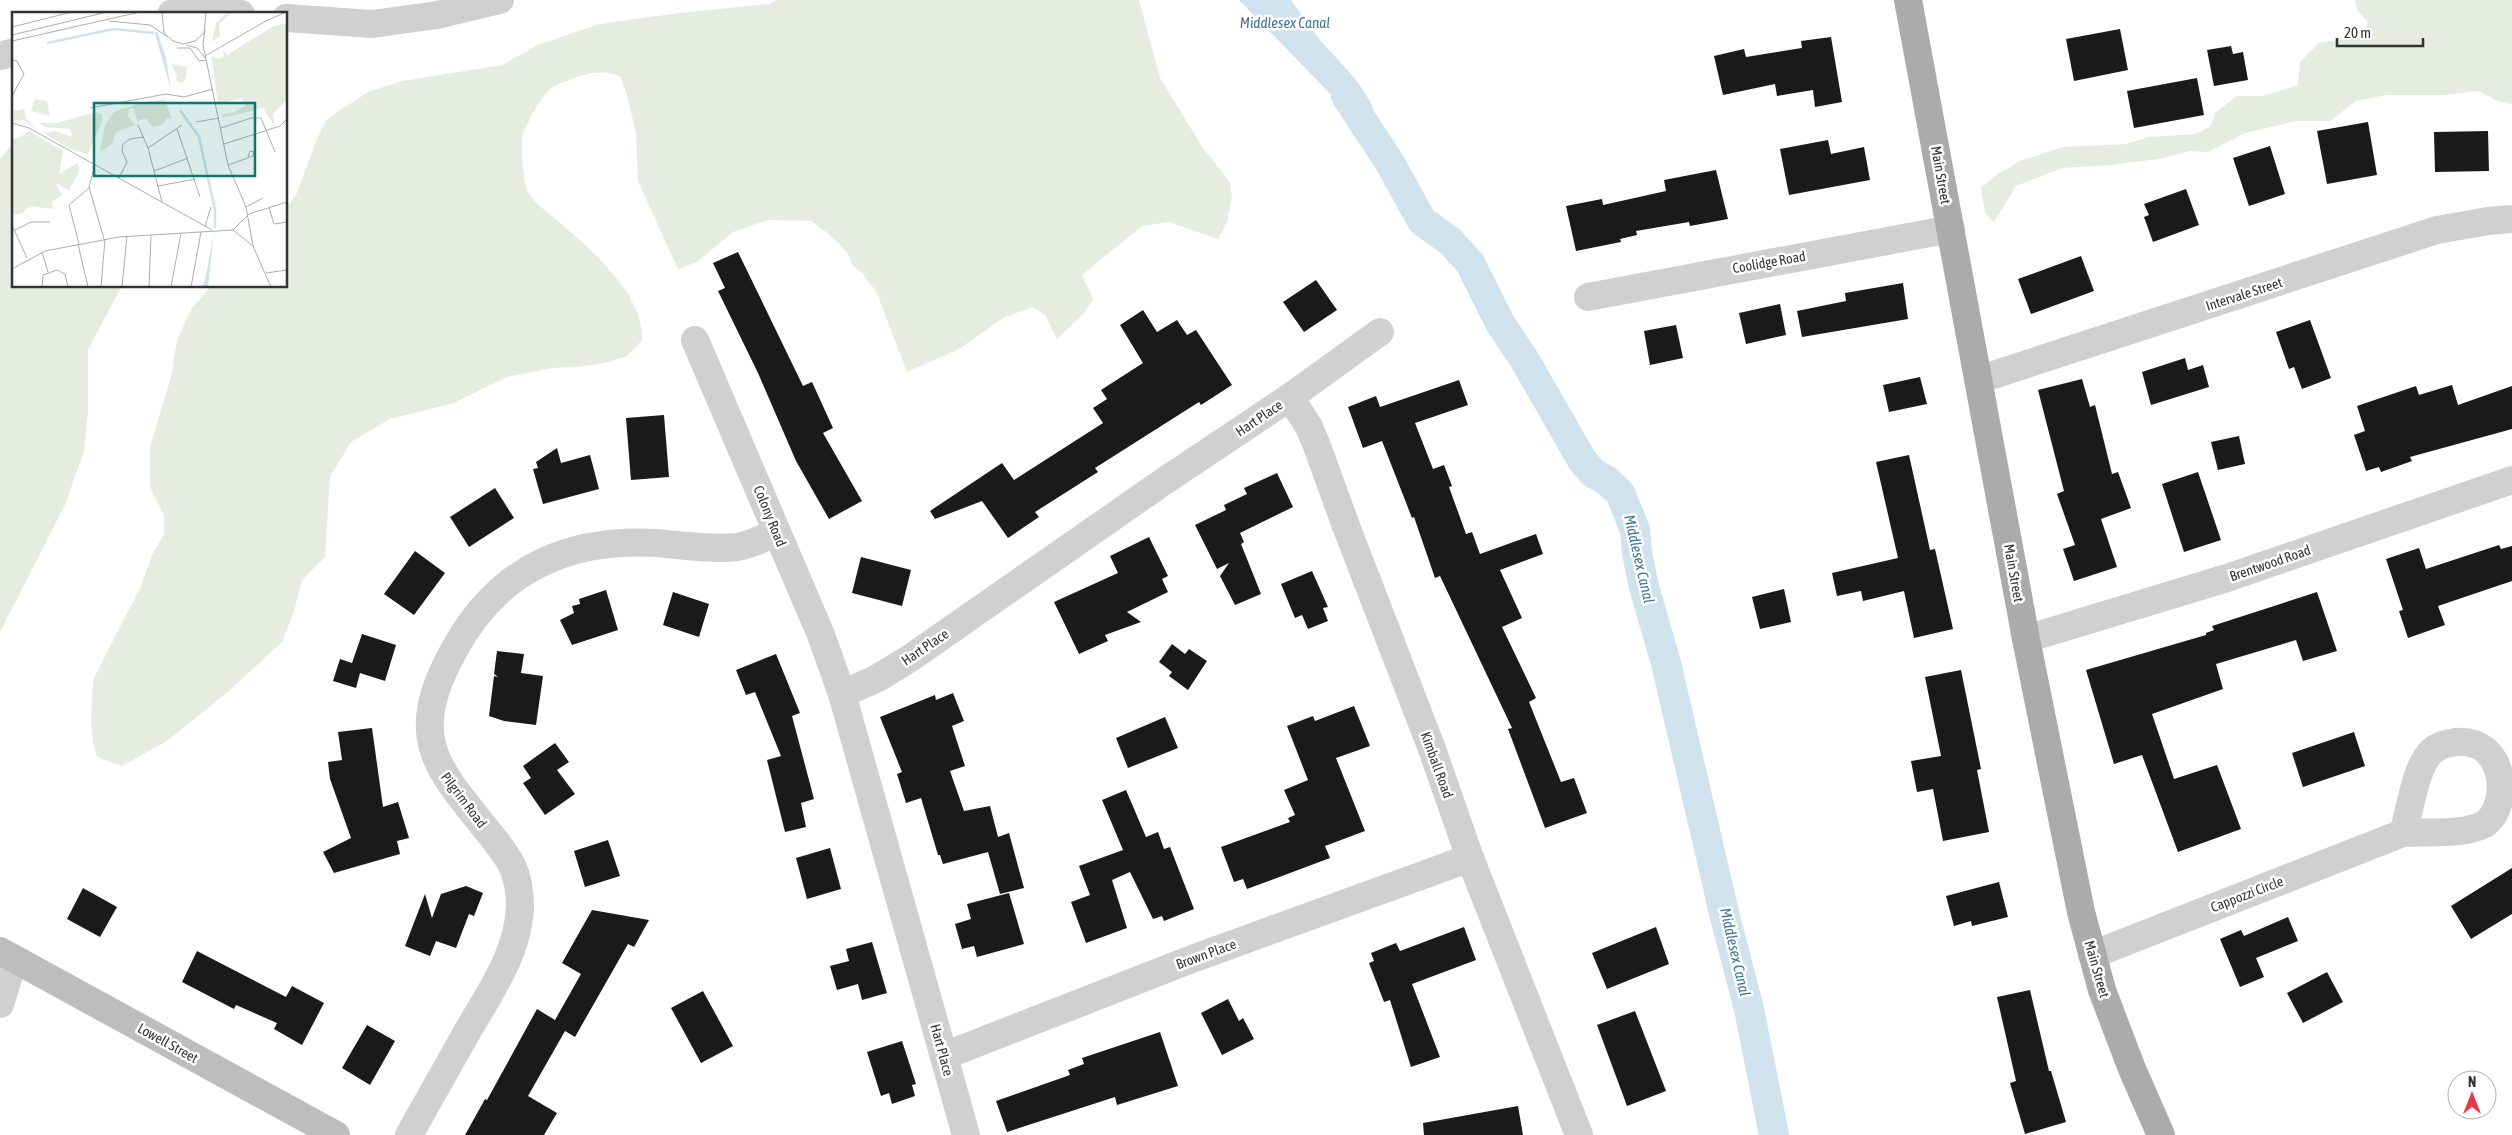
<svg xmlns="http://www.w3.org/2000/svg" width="2512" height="1135" font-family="'Asap Condensed',sans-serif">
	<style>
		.green { fill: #e6ecdf }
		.water { fill: #cfe2ee }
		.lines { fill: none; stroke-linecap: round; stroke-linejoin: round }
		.canal { stroke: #cfe2ee; stroke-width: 30 }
		.building { fill: #1a1a1a }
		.street { stroke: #d0d0d0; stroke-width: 28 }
		.secondary { stroke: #bdbdbd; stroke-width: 28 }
		.primary { stroke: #ababab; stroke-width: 28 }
		.labels { text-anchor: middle; stroke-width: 5; stroke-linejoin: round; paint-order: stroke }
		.street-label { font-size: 14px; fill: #333; stroke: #fff }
		.water-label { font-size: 15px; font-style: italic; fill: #3f7597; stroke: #fff }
		.inset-river { fill: none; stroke: #cfe2ee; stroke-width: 2.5 }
		.inset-road { fill: none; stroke: #adadad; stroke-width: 1 }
		.view { fill: #0f766e; fill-opacity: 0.15; stroke: #0f766e; stroke-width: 2.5 }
		.inset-edge { fill: none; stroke: #333; stroke-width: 2.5 }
	</style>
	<rect width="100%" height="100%" fill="#fff"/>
	<g class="green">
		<path d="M777 0H1139L1160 78 1203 148 1230 182 1232 198 1227 222 1218 239 1169 222 1142 226 1082 275 1093 299 1083 314 1057 339 1045 315 1033 307 1003 318 959 349 907 372 876 291 861 272 852 264 847 252 829 234 811 221 768 220 733 232 697 262 678 269 638 181 636 133 627 95 620 76C597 68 582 75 561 83 546 88 537 105 530 119 528 123 525 128 523 133 520 145 523 178 527 190 532 202 550 214 559 222 590 249 645 295 642 340L627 356 605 363 578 367 552 368 507 377 454 403 390 419 351 442 330 477 325 557 302 580 294 611 282 642 230 690 167 741 122 766 97 757 93 743 91 720 93 680 141 586 152 555 164 534V515L150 487V447L171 377 177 340 192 308 211 286H286V208L296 195 317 139 327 119 368 92 402 81 502 65 538 45 599 24 679 13 769 4Z"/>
		<polygon points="2355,0 2512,0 2512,104 2498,101 2478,91 2444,95 2386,95 2356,101 2330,121 2296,121 2245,133 2208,152 2190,151 2159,159 2111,165 2062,168 2016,186 1994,222 1985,213 1981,188 1998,174 2020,161 2063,147 2127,144 2148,137 2195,134 2210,127 2216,112 2237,96 2263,96 2298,85 2300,62 2319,43 2362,36 2368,22 2357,10"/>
		<polygon points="14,142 14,286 122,286 88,349 88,412 84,451 65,505 0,632 0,159"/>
	</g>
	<path class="water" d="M1239 0H1291C1301 14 1310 28 1321 41 1338 61 1376 95 1376 123L1369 129 1347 111Z"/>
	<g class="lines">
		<polyline class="canal" points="1346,96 1390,163 1422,221 1450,241 1470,263 1500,323 1524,359 1582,460 1593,473 1606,480 1620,493 1635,530 1637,553 1644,587 1666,663 1725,917 1749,1009 1774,1135"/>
	</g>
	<g class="building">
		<polygon points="2120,29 2128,70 2074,81 2066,39"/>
		<polygon points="1831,37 1842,102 1815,107 1813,90 1777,96 1775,84 1723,95 1714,56 1744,49 1746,57 1802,48 1801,41"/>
		<polygon points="2231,46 2233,54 2243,52 2248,80 2214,86 2207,50"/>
		<polygon points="2197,78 2204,115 2134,128 2127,91"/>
		<polygon points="2368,122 2377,175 2327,184 2317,131"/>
		<polygon points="2488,131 2489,171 2435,172 2434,132"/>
		<polygon points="1828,140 1831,154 1864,147 1870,180 1789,195 1780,149"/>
		<polygon points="2270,146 2285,194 2249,206 2233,158"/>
		<polygon points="1716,170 1728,219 1690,226 1689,222 1636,231 1637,235 1620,239 1621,242 1576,251 1566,206 1602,199 1603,205 1666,191 1664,180"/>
		<polygon points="2186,189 2199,225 2153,242 2144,217 2149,215 2144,204"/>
		<polygon points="738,252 803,386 812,382 833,428 823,433 862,501 829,519 796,461 758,373 718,291 725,288 713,263"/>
		<polygon points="2081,256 2094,291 2031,314 2018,279"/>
		<polygon points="1316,280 1337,310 1304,332 1283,302"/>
		<polygon points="1903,283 1908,319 1802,337 1797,311 1846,301 1845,293"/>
		<polygon points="1780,304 1786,335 1746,344 1739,313"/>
		<polygon points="1143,310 1157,332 1177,320 1187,335 1196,330 1232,385 1201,405 1199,402 1095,468 1098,472 1035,512 1039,517 1008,538 982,501 935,519 930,511 1002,463 1014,480 1103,423 1093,408 1107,399 1101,390 1143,363 1120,325"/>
		<polygon points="2310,320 2331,378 2302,389 2294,367 2289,369 2276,332"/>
		<polygon points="1676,325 1683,358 1650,365 1644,331"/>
		<polygon points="2185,358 2188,370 2203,365 2209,387 2151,405 2142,372"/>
		<polygon points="1920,377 1927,404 1889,412 1883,385"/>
		<polygon points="2082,379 2090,407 2095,405 2112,474 2118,472 2131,508 2101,519 2117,567 2074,581 2063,549 2075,545 2057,494 2064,491 2038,390"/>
		<polygon points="1459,380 1468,405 1415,423 1433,469 1444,465 1452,486 1449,487 1466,534 1472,532 1480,554 1536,534 1543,554 1500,570 1522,618 1502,627 1536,698 1529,702 1561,782 1574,778 1587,813 1545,828 1508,729 1512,728 1440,576 1435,578 1414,517 1412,518 1382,441 1363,448 1348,407 1376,396 1380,407"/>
		<polygon points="2452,385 2458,405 2512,386 2512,429 2410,457 2412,461 2381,472 2379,467 2366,471 2354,435 2365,431 2357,406 2416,386 2419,395"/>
		<polygon points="664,415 669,477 631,480 626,418"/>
		<polygon points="2239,436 2245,464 2218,470 2211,442"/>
		<polygon points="557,448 561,463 590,455 599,489 543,504 533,469 538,468 536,462"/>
		<polygon points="1909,455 1930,550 1935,549 1953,629 1914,638 1904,591 1863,601 1861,591 1837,596 1832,573 1898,558 1876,462"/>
		<polygon points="2198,472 2221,540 2184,552 2162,484"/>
		<polygon points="1277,473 1293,507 1240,533 1244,542 1241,544 1261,594 1235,605 1220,576 1229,563 1217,569 1195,525 1226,510 1224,505 1247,494 1244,488"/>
		<polygon points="495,488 514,518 469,547 450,517"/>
		<polygon points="1149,537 1168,576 1162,579 1168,592 1127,612 1141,622 1105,635 1108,641 1079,654 1054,602 1118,573 1110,556"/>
		<polygon points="2499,545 2501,549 2512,546 2512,581 2438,606 2445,625 2408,638 2399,611 2403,610 2386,559 2419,548 2426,569"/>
		<polygon points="415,551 445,573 414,615 384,594"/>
		<polygon points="861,557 911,570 902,606 852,593"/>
		<polygon points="1312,571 1328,607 1323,608 1328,621 1308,629 1302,615 1295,618 1281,584"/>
		<polygon points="1784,589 1791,622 1760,629 1752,597"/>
		<polygon points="606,590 618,630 572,645 560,620 574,613 572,606 580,604 579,599"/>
		<polygon points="673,592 709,604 699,637 663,625"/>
		<polygon points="2317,592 2337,651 2303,661 2296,640 2216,664 2223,689 2152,714 2174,779 2217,765 2241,829 2178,852 2142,755 2114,764 2086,670 2206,635 2206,633 2214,630 2212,626"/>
		<polygon points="362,634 396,645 385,681 360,673 356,688 333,681 340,659 352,663"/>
		<polygon points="1172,644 1185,654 1189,649 1207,661 1188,690 1169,676 1172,672 1159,662"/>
		<polygon points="497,651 524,654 521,673 543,676 536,725 504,721 489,716 494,676 498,677 494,674"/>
		<polygon points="776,654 800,713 792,716 814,799 801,803 806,827 785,832 767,760 781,756 755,692 746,695 736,670"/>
		<polygon points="1961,670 1981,769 1977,770 1989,832 1943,841 1933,789 1917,792 1911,761 1941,756 1925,677"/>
		<polygon points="953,693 964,721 952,726 965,766 950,771 964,811 990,806 998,837 1009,833 1024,888 1000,894 988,852 943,864 940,855 938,855 921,798 906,803 897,774 902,772 880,717 935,695 936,700"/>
		<polygon points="1354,706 1370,746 1336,758 1365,831 1325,846 1330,858 1247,889 1243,879 1234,882 1221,847 1290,822 1288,818 1295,815 1284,790 1308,780 1287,726 1313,716 1315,721"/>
		<polygon points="1165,717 1178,748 1128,768 1116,738"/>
		<polygon points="372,728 383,807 398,802 409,838 397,841 400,854 334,873 323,852 351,838 330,779 328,762 342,760 338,732"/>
		<polygon points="2354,732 2365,766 2303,787 2292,753"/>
		<polygon points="555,743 569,762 557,770 575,794 545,815 523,783 531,778 523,766"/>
		<polygon points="1126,790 1146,837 1158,832 1164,849 1170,847 1194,909 1164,921 1162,916 1153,919 1130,872 1112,880 1127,928 1086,943 1071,902 1090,895 1079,866 1123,850 1102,800"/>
		<polygon points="608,840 620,876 585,887 574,851"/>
		<polygon points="830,848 841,889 807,899 796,858"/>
		<polygon points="2512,868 2512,914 2471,939 2451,906"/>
		<polygon points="1999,882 2008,917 1972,926 1971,921 1954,926 1946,896"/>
		<polygon points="466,886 483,893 474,916 469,914 456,948 436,941 430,956 405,946 425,894 432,918 441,894"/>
		<polygon points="83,888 117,907 100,937 67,919"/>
		<polygon points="1009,893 1024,944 977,957 974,946 962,949 955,924 971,919 967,904"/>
		<polygon points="592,910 649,920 634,947 628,944 575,1037 565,1031 528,1096 557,1113 544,1135 465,1135 485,1099 487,1100 537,1009 555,1020 581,974 562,963"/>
		<polygon points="2288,917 2298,941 2256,958 2264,977 2240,987 2220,939 2241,930 2244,936"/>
		<polygon points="1464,927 1476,960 1412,984 1440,1057 1411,1067 1390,1000 1384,1002 1369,963 1374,961 1371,953 1396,943 1400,951"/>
		<polygon points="1656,927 1669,964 1607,989 1592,953"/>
		<polygon points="872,942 887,993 862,1000 858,984 837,990 830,966 849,961 846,949"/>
		<polygon points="197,951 286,997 292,986 324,1003 302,1045 274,1029 277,1023 236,1005 234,1009 182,982"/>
		<polygon points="2327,972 2343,1002 2303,1023 2287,993"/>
		<polygon points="2030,990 2049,1071 2051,1071 2066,1122 2025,1134 2010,1083 2016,1081 1997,997"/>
		<polygon points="703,991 733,1046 701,1063 671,1008"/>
		<polygon points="1228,999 1239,1021 1243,1018 1254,1039 1222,1055 1201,1013"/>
		<polygon points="1635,1011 1666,1091 1627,1106 1597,1025"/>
		<polygon points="367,1025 395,1041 370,1085 342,1068"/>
		<polygon points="1160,1032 1178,1086 1117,1105 1115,1097 1007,1132 996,1101 1070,1075 1068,1070 1084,1064 1082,1058"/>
		<polygon points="902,1041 916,1084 912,1085 915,1096 892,1104 889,1093 881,1096 867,1052"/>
		<polygon points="1518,1106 1523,1135 1424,1135 1423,1123"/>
	</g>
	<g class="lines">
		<g class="street">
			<polyline points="171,14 194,11 241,14"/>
			<polyline points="286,18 372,24 437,15 500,0"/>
			<polyline points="0,56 14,52"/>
			<polyline points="1588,297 1951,229"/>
			<polyline points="695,340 821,635 842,694"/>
			<polyline points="1978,380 2437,230 2488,221 2512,219"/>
			<polyline points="1290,397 1309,427 1317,446 1346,526 1432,749 1470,858 1579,1135"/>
			<polyline points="2026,639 2227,578 2512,480"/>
			<path d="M2092 955 2403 833C2429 831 2460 836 2485 824 2512 803 2505 738 2456 742 2448 743 2437 746 2431 752 2415 768 2410 811 2403 833"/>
			<polyline points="0,1004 14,959"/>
			<polyline points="944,1056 1192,959 1470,858"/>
			<path d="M409 1135C428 1101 448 1066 467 1032 489 994 519 952 520 906 520 870 508 856 486 829 432 763 408 734 454 650 474 613 504 580 543 562 577 546 618 541 655 543 682 545 711 550 737 547 750 545 763 538 776 533"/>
			<polyline points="966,1135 842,694 876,679 909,659 1163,482 1290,397 1380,332"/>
		</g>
		<polyline class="secondary" points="0,951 336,1135"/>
		<polyline class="primary" points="1908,0 2026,639 2081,912 2102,990 2132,1069 2161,1135"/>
	</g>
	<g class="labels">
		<g class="street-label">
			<text transform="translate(1941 175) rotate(80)" y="5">Main Street</text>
			<text transform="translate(1769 262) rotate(-10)" y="5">Coolidge Road</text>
			<text transform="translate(2244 294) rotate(-18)" y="5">Intervale Street</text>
			<text transform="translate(1259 418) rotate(-34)" y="5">Hart Place</text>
			<text transform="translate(770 516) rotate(68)" y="5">Colony Road</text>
			<text transform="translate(2270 563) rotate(-19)" y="5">Brentwood Road</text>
			<text transform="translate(2014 573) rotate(80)" y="5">Main Street</text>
			<text transform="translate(925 647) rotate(-34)" y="5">Hart Place</text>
			<text transform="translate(1437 765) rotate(70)" y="5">Kimball Road</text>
			<text transform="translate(464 800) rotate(53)" y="5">Pilgrim Road</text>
			<text transform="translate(2247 894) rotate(-21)" y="5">Cappozzi Circle</text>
			<text transform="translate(1206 954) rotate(-20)" y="5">Brown Place</text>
			<text transform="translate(2097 969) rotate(74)" y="5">Main Street</text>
			<text transform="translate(168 1043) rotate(29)" y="5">Lowell Street</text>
			<text transform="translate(942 1050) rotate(75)" y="5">Hart Place</text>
		</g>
		<g class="water-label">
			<text x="1285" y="28">Middlesex Canal</text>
			<text transform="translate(1639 559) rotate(77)" y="5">Middlesex Canal</text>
			<text transform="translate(1735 952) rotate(77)" y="5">Middlesex Canal</text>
		</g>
	</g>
	<g transform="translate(12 12)">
		<rect width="275" height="275" fill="#fff"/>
		<path d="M216 0H220L207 12 208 24 200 30 204 11ZM275 11V88L261 102 263 115 251 96 210 106 211 102 223 100 234 93 230 86 206 92 199 44 207 47 212 44 210 37 215 43 262 14ZM159 52 175 55 173 69 168 71 164 68 165 64ZM23 87 35 89 38 104 19 99ZM153 88 160 107 155 106 150 113 140 115 134 106 125 109 122 96 117 97 116 104 123 113 104 120 100 132 88 140 93 113 103 99 137 89ZM12 97 14 106 27 120 12 108 2 109V99ZM84 100 90 103V109L76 142 58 137 32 121 43 119 60 125 58 117 33 115 27 111H45ZM17 119 51 139 47 162 65 151 68 158 57 178 44 172 50 183 40 190 41 197 17 194 12 200 0 204V127L7 126Z" fill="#e6ecdf"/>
		<path d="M145 19 154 46 159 78 143 21ZM202 221 196 275H191L194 263Z" fill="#cfe2ee"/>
		<path class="inset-river" d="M35 31 102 17 142 21M168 98 187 125 203 198V216"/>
		<path class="inset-road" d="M150 0 152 21 161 29 171 32 183 29 192 21 194 0M97 9 138 13 156 25M0 15 60 0M193 18 191 33 216 153 234 195 241 234 259 275M0 23 95 0M0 29 128 0M174 33 185 36 193 46M165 36H178L187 49 194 48M193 44 252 10 274 0M0 48 5 49 12 62 0 84M78 96 154 82 172 85 201 77M184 110 207 106M0 111 17 116 200 218M126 113 136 136M209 116 239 106H249L263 140M165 117 188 185M212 132 268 114 275 107M83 153 77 175 92 227M216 153 241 144 242 140 238 139 236 145M142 159 176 146M107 166 115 150 110 139 111 132 118 127 132 125M146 174 184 167M150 190 136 136 170 113M234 195 251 186M257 196 262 212 275 210M0 213 15 246M193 214 199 195M3 218 19 210H38M221 218 237 202 275 190M66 232 76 275M67 232 57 193 77 176M30 240 36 260M0 257 33 239 107 225 221 218 241 234M254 261 275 258M30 275 31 263 45 258 53 262 56 275M89 275 93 227M110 275 115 224M137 275 139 223M159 275 169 221M179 275 189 220"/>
		<path class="view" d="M82 91H243V164H82Z"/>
		<rect width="275" height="275" class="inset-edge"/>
	</g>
	<g transform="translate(2472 1095)"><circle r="24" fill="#ffffff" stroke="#adadad"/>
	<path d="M0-4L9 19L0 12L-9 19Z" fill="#e63946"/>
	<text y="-8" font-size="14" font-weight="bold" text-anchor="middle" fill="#333333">N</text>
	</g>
	<path d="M2337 38v8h86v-8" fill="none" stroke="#333333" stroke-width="2.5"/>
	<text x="2344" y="38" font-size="15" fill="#333333" stroke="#ffffff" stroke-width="4" paint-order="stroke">20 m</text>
</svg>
